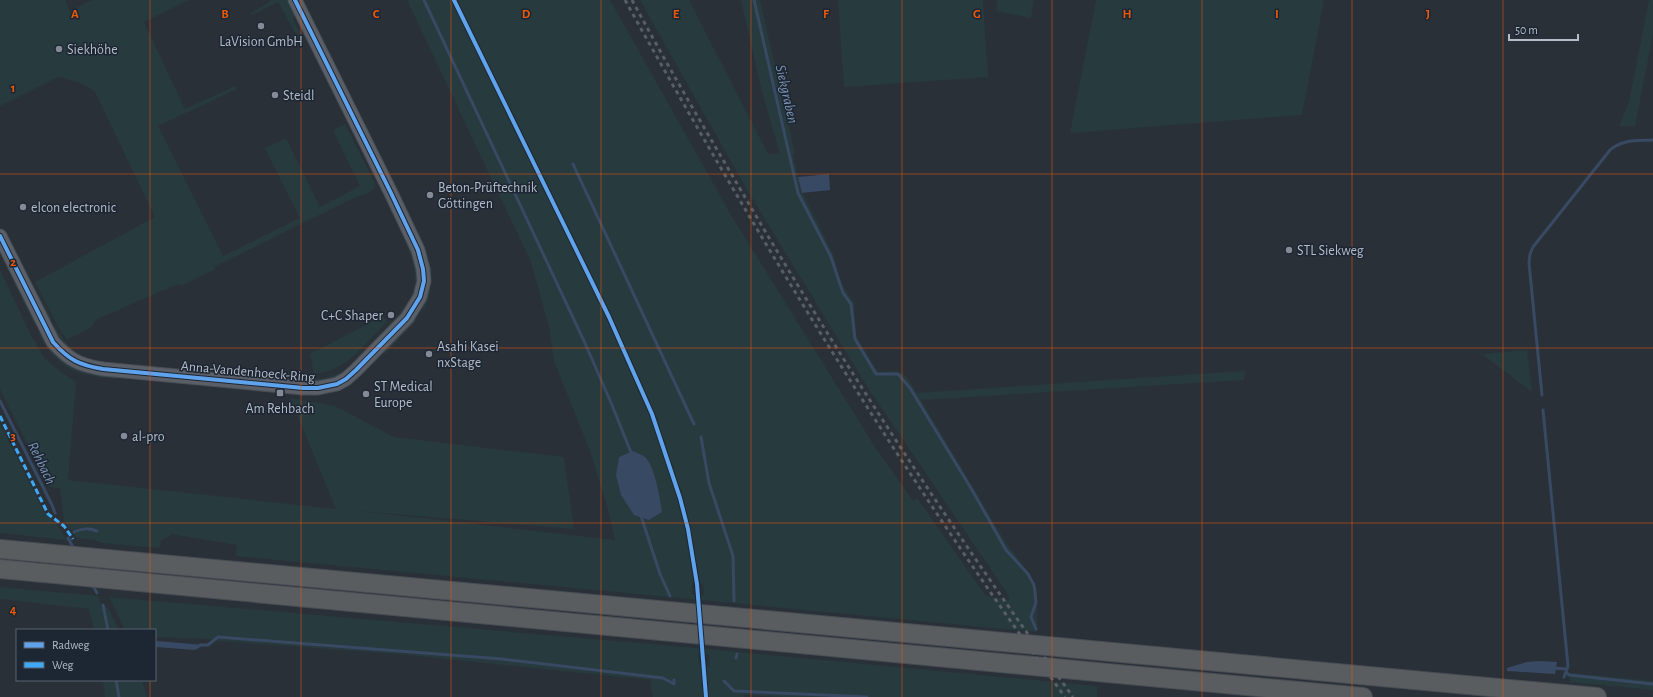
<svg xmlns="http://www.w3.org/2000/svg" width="1653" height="697" font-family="'Alegreya Sans',sans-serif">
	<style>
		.green { fill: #273a3e; fill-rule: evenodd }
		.water { fill: #384963 }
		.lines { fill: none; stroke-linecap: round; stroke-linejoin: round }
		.stream { stroke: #384963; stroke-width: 3 }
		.minor-casing { stroke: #484c53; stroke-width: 15 }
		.highway-casing { stroke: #474c53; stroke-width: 20 }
		.minor { stroke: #5a5e66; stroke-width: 13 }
		.highway { stroke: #5a5d60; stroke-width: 18 }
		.rail { stroke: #595d64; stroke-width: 3; stroke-dasharray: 4 4; stroke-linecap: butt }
		.quiet { stroke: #3fa9f5; stroke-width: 3; stroke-dasharray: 6 3; stroke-linecap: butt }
		.cycleway-casing { stroke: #1d2633; stroke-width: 6 }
		.cycleway { stroke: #60a3ed; stroke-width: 4 }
		.grid { fill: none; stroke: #e8590c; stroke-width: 1; stroke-opacity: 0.55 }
		.poi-dot { fill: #848b96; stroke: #1d2633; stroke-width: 1.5 }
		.labels { text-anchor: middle; stroke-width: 3; stroke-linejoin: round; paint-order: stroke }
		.poi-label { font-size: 14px; fill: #b4bcc9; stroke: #1d2633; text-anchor: start }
		.street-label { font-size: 14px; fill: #b4bcc9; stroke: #1d2633 }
		.water-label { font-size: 15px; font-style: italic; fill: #7c92b1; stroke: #1d2633 }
		.grid-label { font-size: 13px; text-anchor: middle; font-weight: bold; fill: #e8590c; stroke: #1d2633; stroke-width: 3; stroke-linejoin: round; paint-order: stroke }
	</style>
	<rect width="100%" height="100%" fill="#2a3038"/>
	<g class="green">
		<path d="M0 0H65L70 11 92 0H189L144 22 185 109 235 86 237 89 158 126 223 256 300 218 265 148 286 138 320 207 360 186 334 133 335 129 345 124 376 186 369 193 356 197 226 261 214 267 215 269 181 286 178 284 97 319 90 328 67 340 59 329 35 282 155 217 95 92C85 83 71 80 58 77L0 106Z"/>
		<polygon points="272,0 290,0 296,12 293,19 301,34 298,35 294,31 278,2 252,15 251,13"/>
		<path d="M407 0H610L731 215 875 447 913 501 917 498 986 596 1009 600V596L868 388 743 183 640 0H689L768 154H780L762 92 741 0H760L795 153 793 155 801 190 833 254 840 281 854 303 856 336 878 372C906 370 902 370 917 393L1245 371 1244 380 921 400 1006 543 1028 572 1037 589V632L236 556 237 545 171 534 170 536 161 540 160 548 101 543 95 540 77 538 64 521 60 488 49 487 0 389V270L31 335 45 359 61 372 76 382 68 480 336 509 290 398 335 406 394 437 564 457 574 529 359 511 615 540 607 506 590 451 554 361 549 327 531 262ZM692 583 703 584 704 595H692Z"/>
		<polygon points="838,0 983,0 988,77 844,87"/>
		<polygon points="998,0 1034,0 1031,18 996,11"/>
		<polygon points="1096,0 1324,0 1302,115 1070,133"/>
		<polygon points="1649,0 1653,0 1653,34 1635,126 1619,126 1629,102"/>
		<path d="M406 244 409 245 418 266V285L411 305 353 367 334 379 325 382H284V378C308 379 325 382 346 369 359 355 372 342 385 329 415 298 423 285 406 244Z"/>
		<polygon points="1,256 5,258 36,321 34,324"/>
		<polygon points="432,266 430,294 424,310 422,306 429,271"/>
		<polygon points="33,285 52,319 48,321 32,289"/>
		<path d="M383 316 387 322C365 343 346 372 314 374L310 354Z"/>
		<polygon points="414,319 417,320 385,354 382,352"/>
		<path d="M55 326C74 360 91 360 126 364L123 367C87 363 72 361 52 327Z"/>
		<path d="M41 332 74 368 92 374 115 376 118 379C78 376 58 370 38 333Z"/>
		<polygon points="1527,350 1532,392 1482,354"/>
		<polygon points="0,423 43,510 57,525 67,540 0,533"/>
		<polygon points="0,587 98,596 102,607 103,605 108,608 119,630 94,630 89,609 0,599"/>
		<path d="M109 597 696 648 1097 686V697H784L744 695V697H653L650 680 398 654 219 641 210 639 155 637V630H125ZM698 654 709 655 710 667H707V670H703V667L699 666Z"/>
		<polygon points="1570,673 1653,681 1653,690 1570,682"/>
		<polygon points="103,680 142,680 147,697 105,697"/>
	</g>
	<g class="water">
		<polygon points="829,174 830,190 802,193 798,177"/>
		<path d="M633 451C637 453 642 455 645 457 655 466 660 499 662 512L649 520 634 515 621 495 616 475 619 457Z"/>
		<polygon points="157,641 204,645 195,650 156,647"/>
		<polygon points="1538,661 1557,662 1555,674 1507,671 1507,668 1527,662"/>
	</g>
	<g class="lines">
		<g class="stream">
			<polyline points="424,0 584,341 612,405 632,455"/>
			<polyline points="754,0 798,193 831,257 843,293 851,304 855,339 876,374 898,374 910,388 972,490 1006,550 1028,574 1034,585 1036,602 1031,617 1036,629"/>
			<polyline points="573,164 694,424"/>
			<path d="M1542 395 1529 263 1530 254 1533 247 1610 150C1622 139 1638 141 1653 140"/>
			<polyline points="0,401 52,505 55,513"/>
			<polyline points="1543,410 1568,666 1564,677"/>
			<polyline points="701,437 709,483 733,556 734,601"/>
			<polyline points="640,513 660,574 670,596"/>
			<path d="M74 532C83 528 89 528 97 531"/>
			<polyline points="68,538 74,549"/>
			<polyline points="92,584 97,593"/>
			<polyline points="103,605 108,630"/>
			<polyline points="200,645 208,645 218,637 502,659 663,678 674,684 674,680"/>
			<polyline points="736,658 737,654"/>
			<polyline points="1552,668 1567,669"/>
			<polyline points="1566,672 1569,675 1653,684"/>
			<polyline points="116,680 119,697"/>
			<polyline points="724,681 734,691 867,697"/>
		</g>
		<g class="minor-casing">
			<path id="minor" d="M0 236 53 342C69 360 79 365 103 369L303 388H318L337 384 346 379 356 370 407 318 420 297 424 281 423 269 418 250 391 193 295 0"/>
		</g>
		<g class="highway-casing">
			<g id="highway">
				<polyline points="0,549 1597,697"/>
				<polyline points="0,569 1363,697"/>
			</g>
		</g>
		<use href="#minor" class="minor"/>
		<use href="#highway" class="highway"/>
		<g class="rail">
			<path d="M625 0C759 241 903 475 1065 697"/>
			<path d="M632 0C666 63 703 126 739 187 842 363 954 533 1073 697"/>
		</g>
		<polyline class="quiet" points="0,416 48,514 64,526 73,539"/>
		<g class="cycleway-casing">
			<g id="cycleway">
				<polyline points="454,0 609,317 652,414 680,498 688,529 697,584 706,697"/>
				<path d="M0 236 53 342C69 360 79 365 103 369L303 388H318L337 384 346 379 356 370 407 318 420 297 424 281 423 269 418 250 391 193 295 0"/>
			</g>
		</g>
		<use href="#cycleway" class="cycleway"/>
	</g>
	<path class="grid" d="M150 0V630M301 0V697M451 0V697M601 0V697M751 0V697M902 0V697M1052 0V697M1202 0V697M1352 0V697M1503 0V697M0 174H1653M0 348H1653M0 523H1653M150 680V697"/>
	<g class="poi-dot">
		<circle cx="261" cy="26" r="4"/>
		<circle cx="59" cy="49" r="4"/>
		<circle cx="275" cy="95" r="4"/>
		<circle cx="430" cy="195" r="4"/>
		<circle cx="23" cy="207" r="4"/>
		<circle cx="1289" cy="250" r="4"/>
		<circle cx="391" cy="315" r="4"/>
		<circle cx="429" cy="354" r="4"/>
		<rect x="276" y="389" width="8" height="8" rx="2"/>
		<circle cx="366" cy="394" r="4"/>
		<circle cx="124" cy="436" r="4"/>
	</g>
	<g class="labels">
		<g class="poi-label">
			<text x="261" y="46" text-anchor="middle">LaVision GmbH</text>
			<text x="67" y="54">Siekhöhe</text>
			<text x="283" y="100">Steidl</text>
			<text x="438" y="192">Beton-Prüftechnik<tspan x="438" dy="16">Göttingen</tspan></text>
			<text x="31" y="212">elcon electronic</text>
			<text x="1297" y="255">STL Siekweg</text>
			<text x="383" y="320" text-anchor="end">C+C Shaper</text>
			<text x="437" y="351">Asahi Kasei<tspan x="437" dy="16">nxStage</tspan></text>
			<text x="374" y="391">ST Medical<tspan x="374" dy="16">Europe</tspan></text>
			<text x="280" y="413" text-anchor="middle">Am Rehbach</text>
			<text x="132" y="441">al-pro</text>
		</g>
		<g class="street-label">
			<text transform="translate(248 371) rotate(5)" y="5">Anna-Vandenhoeck-Ring</text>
		</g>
		<g class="water-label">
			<text transform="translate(787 94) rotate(77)" y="5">Siekgraben</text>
			<text transform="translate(42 463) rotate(64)" y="5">Rehbach</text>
		</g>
	</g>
	<g class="grid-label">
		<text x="75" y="18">A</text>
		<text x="225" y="18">B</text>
		<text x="376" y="18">C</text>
		<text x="526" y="18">D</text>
		<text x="676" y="18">E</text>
		<text x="826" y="18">F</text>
		<text x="977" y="18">G</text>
		<text x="1127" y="18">H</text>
		<text x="1277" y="18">I</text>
		<text x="1428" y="18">J</text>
		<text x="13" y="92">1</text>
		<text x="13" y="266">2</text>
		<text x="13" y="440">3</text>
		<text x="13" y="614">4</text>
	</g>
	<rect x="16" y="629" width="140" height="52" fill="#1d2633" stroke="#59626f"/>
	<rect x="24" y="642" width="20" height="6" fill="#60a3ed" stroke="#59626f"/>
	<text x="52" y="649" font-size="12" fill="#b4bcc9">Radweg</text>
	<rect x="24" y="662" width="20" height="6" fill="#3fa9f5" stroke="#59626f"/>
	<text x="52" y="669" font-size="12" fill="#b4bcc9">Weg</text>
	<path d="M1509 34v6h69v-6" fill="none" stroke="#b4bcc9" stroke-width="2"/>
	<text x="1515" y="34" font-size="12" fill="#b4bcc9" stroke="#1d2633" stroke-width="3" paint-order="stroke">50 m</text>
</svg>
